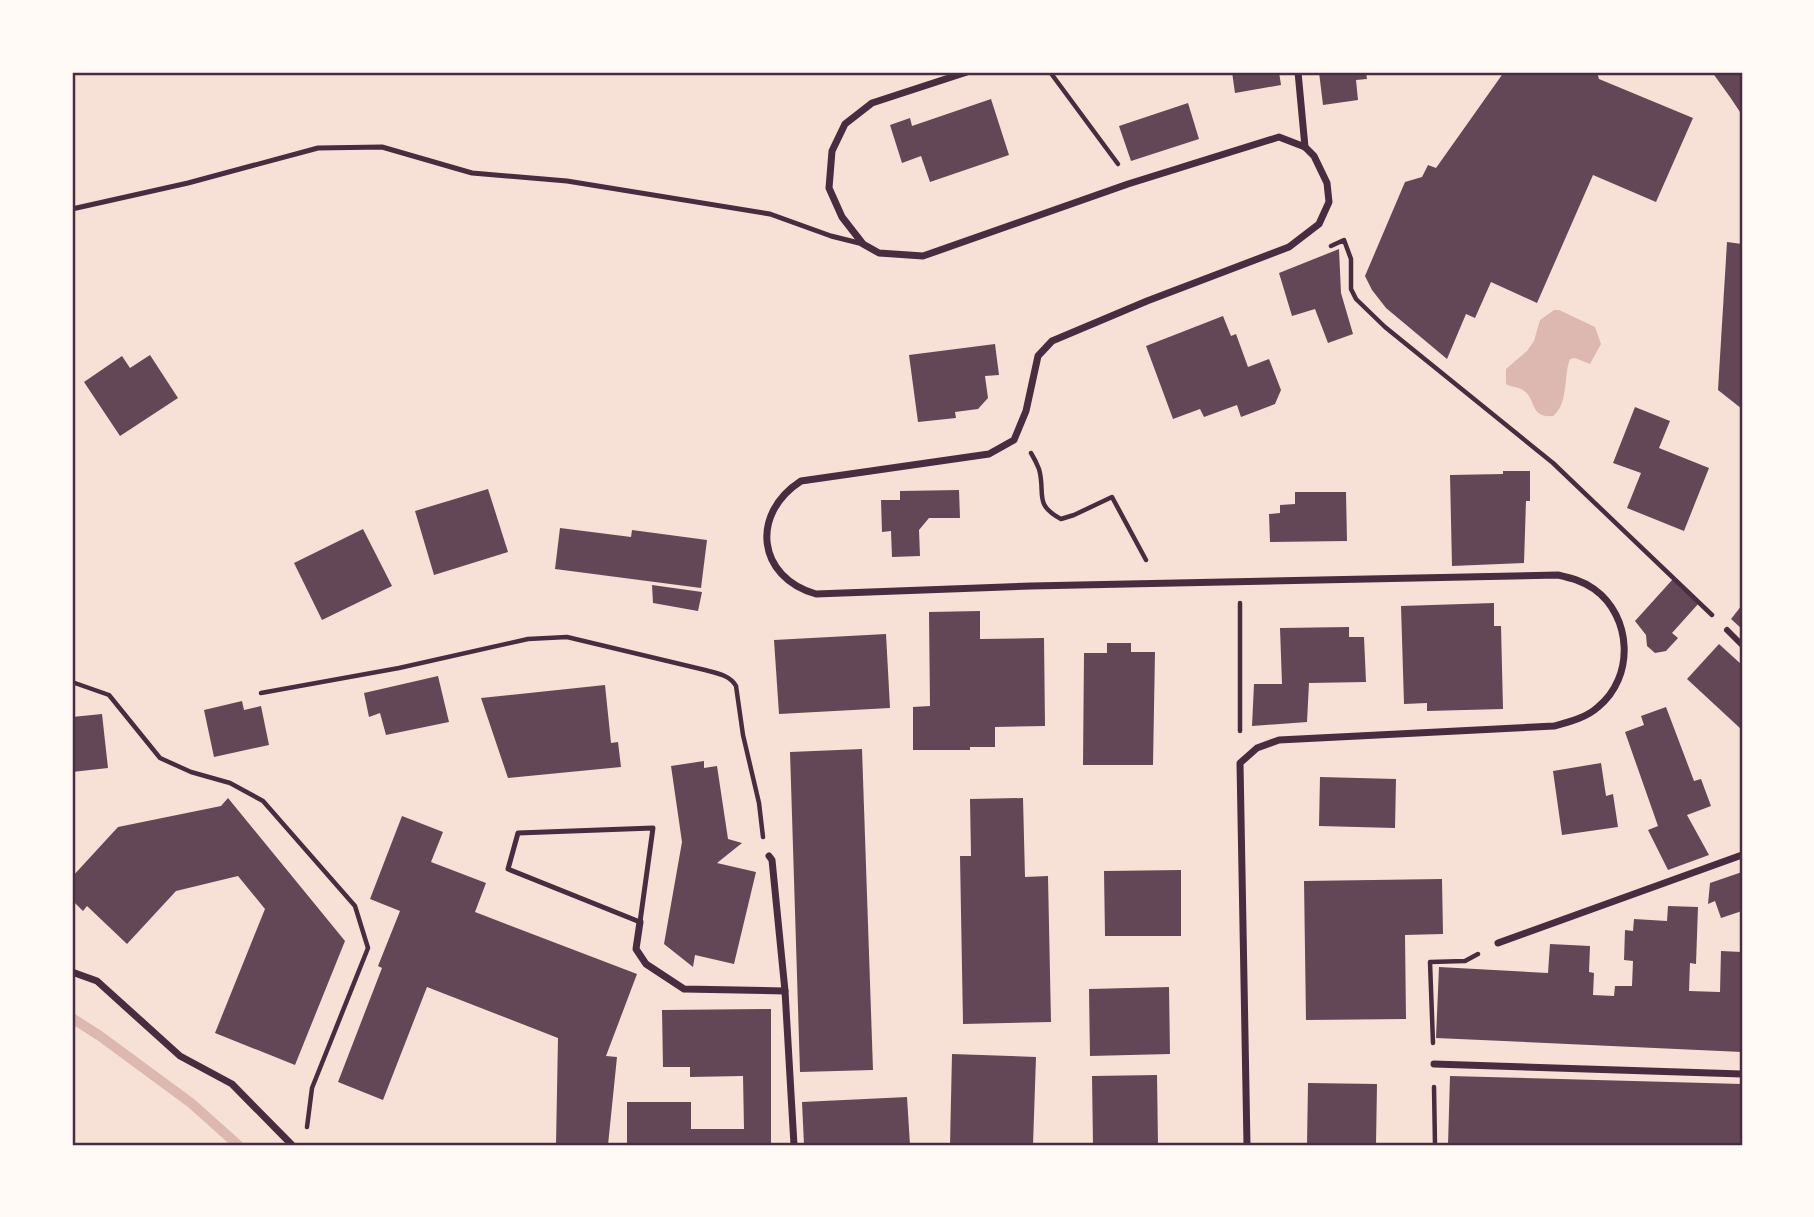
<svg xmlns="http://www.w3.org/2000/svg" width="1814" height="1217" font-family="Literata,serif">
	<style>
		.water { fill: #dcb8b0 }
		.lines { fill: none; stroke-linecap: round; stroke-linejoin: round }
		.stream { stroke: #dcb8b0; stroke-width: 10 }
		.building { fill: #644757 }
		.path { stroke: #4a2c40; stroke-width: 4.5 }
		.service { stroke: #4a2c40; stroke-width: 5 }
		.pedestrian { stroke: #4a2c40; stroke-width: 6 }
		.minor { stroke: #4a2c40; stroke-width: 7 }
		.neatline { fill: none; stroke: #4a2c40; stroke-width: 2.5 }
	</style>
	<rect width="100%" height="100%" fill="#f7e1d7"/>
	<path class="water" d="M1554 310H1559L1595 327 1601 344 1590 364 1575 358 1570 359C1563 377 1569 403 1553 416 1529 418 1537 399 1523 390 1518 387 1511 387 1506 384V369L1527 351 1534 341 1540 320Z"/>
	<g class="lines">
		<polyline class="stream" points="72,1018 100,1036 191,1103 238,1145"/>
	</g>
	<g class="building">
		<polygon points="1232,72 1279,72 1281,85 1235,93"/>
		<polygon points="1319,72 1366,72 1367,79 1356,80 1358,100 1323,105"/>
		<polygon points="1504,72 1597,72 1599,79 1693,118 1656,202 1593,175 1537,303 1491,282 1475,318 1466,314 1447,359 1386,308 1372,290 1365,276 1405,182 1422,177 1428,165 1436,168"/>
		<polygon points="1712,72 1742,72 1742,115 1730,97"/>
		<polygon points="991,99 1009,155 930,182 921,156 902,163 890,125 910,118 912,126"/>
		<polygon points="1188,103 1199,139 1131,161 1119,126"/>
		<polygon points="1727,242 1742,244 1742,409 1718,390"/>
		<polygon points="1339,249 1341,293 1353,334 1328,343 1315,309 1292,316 1279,273"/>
		<polygon points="1223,316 1231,336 1236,334 1248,367 1269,359 1281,390 1275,404 1241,417 1237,405 1204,417 1200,409 1173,419 1146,346"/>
		<polygon points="995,344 999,375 985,376 988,398 978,409 955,412 956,418 918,422 909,355"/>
		<polygon points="150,355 178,398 120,436 84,382 122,356 130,368"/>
		<polygon points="1635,407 1670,421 1659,448 1709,468 1684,531 1627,508 1641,473 1613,463"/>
		<polygon points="1503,471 1530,471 1530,501 1526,501 1524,563 1452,566 1450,475 1503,474"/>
		<polygon points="488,489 508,552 434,575 415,511"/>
		<polygon points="959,490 960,518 929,518 919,530 920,556 892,557 891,531 882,532 881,500 900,500 900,491"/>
		<polygon points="1295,492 1346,492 1347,541 1270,542 1269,514 1280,513 1280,505 1295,504"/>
		<polygon points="560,528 631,537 632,530 707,540 701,588 555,569"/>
		<polygon points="363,529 392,586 322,620 294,563"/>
		<polygon points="1673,579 1699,603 1672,633 1678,638 1666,651 1655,653 1647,646 1646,635 1635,621"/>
		<polygon points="652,585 702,592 698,611 653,603"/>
		<polygon points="1494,603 1494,626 1501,626 1503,709 1427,711 1427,703 1404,704 1401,606"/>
		<polygon points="1742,605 1742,629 1731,619"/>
		<polygon points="980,611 980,639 1044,638 1045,726 995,727 995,747 970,747 970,750 913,750 913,707 930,706 929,612"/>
		<polygon points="1349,627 1349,637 1364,637 1366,682 1309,683 1307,722 1252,726 1254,684 1282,684 1280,628"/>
		<polygon points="886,634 890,708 779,714 774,640"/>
		<polygon points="1107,643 1131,643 1131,652 1155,652 1153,765 1083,765 1084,653 1107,653"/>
		<polygon points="1719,644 1742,665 1742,730 1687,679"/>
		<polygon points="438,676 449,722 386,735 380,713 369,717 364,693"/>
		<polygon points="605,685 611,743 618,742 621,767 508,778 481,698"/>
		<polygon points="242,701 244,710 261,706 269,745 214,757 204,710"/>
		<polygon points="1666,707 1694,781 1701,779 1711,806 1687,815 1709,855 1668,870 1648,830 1658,826 1625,732 1644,725 1641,716"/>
		<polygon points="102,714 108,768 72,772 72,717"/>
		<polygon points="862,749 873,1070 800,1072 790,752"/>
		<polygon points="704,761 704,768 717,766 728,839 742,843 717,863 756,872 734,964 695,955 693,967 664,944 682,842 671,766"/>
		<polygon points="1601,763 1606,796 1613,794 1618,827 1562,835 1553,771"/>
		<polygon points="1320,777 1396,779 1395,828 1319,826"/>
		<polygon points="228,798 345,941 295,1065 215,1033 265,909 238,876 176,891 127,944 87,906 83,911 72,900 72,877 118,827 221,806"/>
		<polygon points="1023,798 1025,877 1048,876 1051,1022 963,1024 960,856 971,856 970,799"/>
		<polygon points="402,816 443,832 431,862 486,883 475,912 637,974 606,1056 617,1057 608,1145 556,1145 558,1038 427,987 383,1100 338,1082 382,968 378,966 400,911 370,899"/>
		<polygon points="1181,870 1181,936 1105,936 1104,871"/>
		<polygon points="1742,872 1742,911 1721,918 1715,901 1708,904 1710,883"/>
		<polygon points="1442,879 1443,934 1405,935 1406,1019 1306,1020 1304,881"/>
		<polygon points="1668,906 1698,907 1696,964 1690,963 1689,991 1720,992 1721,951 1742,952 1742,1052 1436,1038 1439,967 1548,973 1550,944 1590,946 1589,972 1594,973 1593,995 1614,996 1615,986 1632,986 1633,961 1624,960 1625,930 1633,931 1634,919 1667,921"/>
		<polygon points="1169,987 1170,1054 1090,1056 1089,989"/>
		<polygon points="771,1009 771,1145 627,1145 627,1102 691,1102 691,1129 744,1129 743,1076 690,1077 690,1067 663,1067 662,1010"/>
		<polygon points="952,1054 1036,1057 1033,1145 950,1145"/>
		<polygon points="1157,1075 1158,1145 1093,1145 1092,1076"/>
		<polygon points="1450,1076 1742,1084 1742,1145 1448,1145"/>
		<polygon points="1308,1083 1377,1084 1376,1145 1307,1145"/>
		<polygon points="907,1097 910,1145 804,1145 802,1102"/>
	</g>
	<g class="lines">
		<g class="path">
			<polyline points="1050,72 1118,164"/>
			<polyline points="1331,246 1344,240 1351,259 1351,289 1356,299 1385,327 1553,463 1712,615"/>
			<path d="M1031 453C1034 458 1037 464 1039 469 1046 494 1033 504 1061 519L1074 515 1112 497 1146 560"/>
			<polyline points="1240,603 1240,731"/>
			<polyline points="72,682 109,695 160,758 191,772 230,783 263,801 355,906 368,948 312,1088 307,1127"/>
			<path d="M261 693 399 668 528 639 567 637 705 670C716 673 730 675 736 686L743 735 759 803 763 837"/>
			<polyline points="1433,1043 1430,962 1465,961 1478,954"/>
			<polyline points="1434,1087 1435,1145"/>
		</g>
		<g class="service">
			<polyline points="72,209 188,183 318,148 382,147 472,173 567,181 770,214 831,236 863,244"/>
			<polygon points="653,828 640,922 508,869 518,833"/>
		</g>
		<polyline class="pedestrian" points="1727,630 1742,645"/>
		<g class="minor">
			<path d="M967 72 872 103 845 124 832 151 829 188 842 217 863 244 879 253 923 256 1128 184 1279 137 1305 147 1314 156 1327 183 1329 202 1319 224 1289 247 1147 301 1052 341 1038 356 1026 411 1014 440 989 454 801 481C750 514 757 577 816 594L1031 586 1558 575C1571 578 1583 581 1594 589 1632 616 1635 677 1598 707 1586 718 1569 722 1554 726L1279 740 1257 748 1240 763 1247 1145"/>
			<polyline points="1298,72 1305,147"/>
			<polyline points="769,856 772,860 785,991 794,1145"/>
			<polyline points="640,922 636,949 646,964 684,989 785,991"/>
			<polyline points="1498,943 1742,855"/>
			<polyline points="72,972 97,981 180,1056 232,1084 292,1145"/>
			<polyline points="1434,1064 1742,1074"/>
		</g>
	</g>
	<rect width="1814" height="1217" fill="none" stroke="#fffaf5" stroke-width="147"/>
	<rect x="74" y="74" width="1667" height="1070" class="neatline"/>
</svg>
